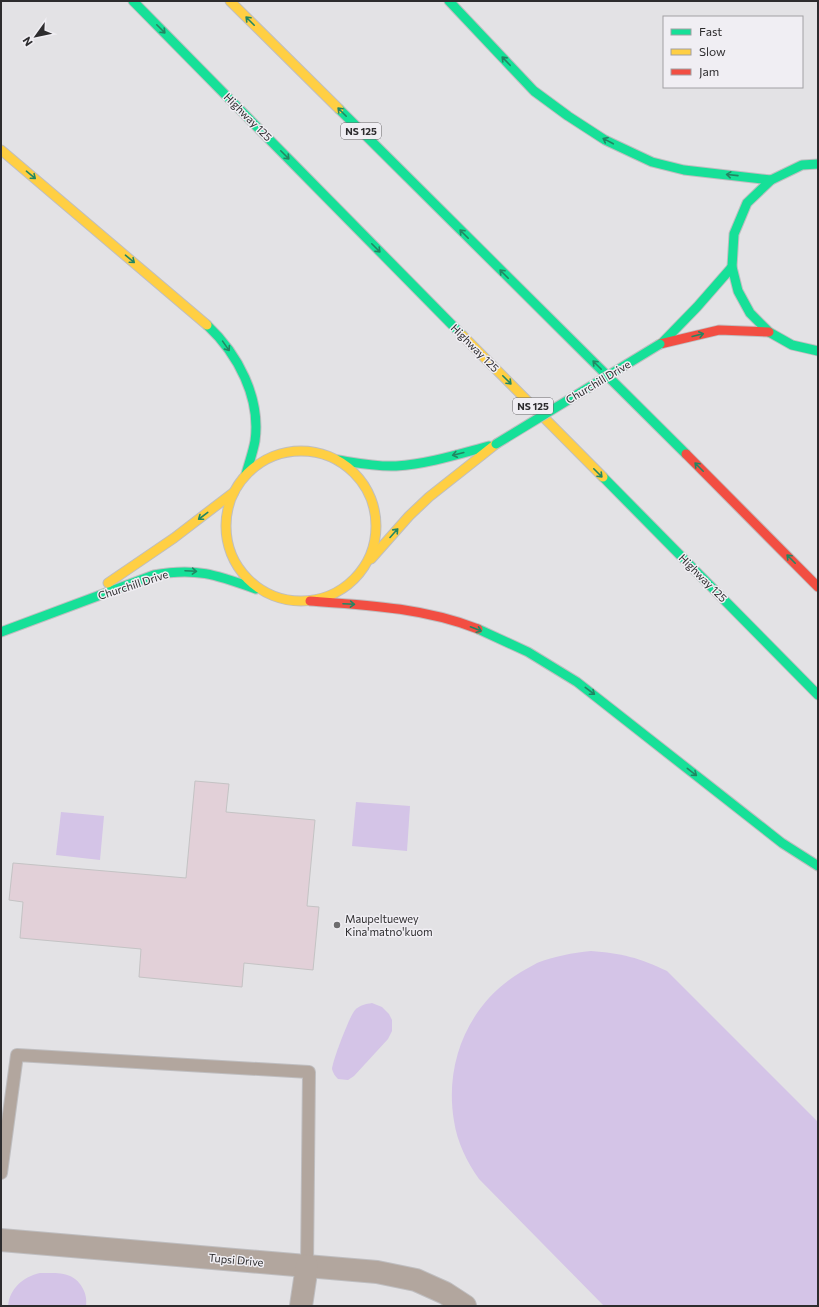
<svg xmlns="http://www.w3.org/2000/svg" width="819" height="1307" font-family="Commissioner,sans-serif">
	<style>
		.green { fill: #d4c4e7 }
		.building { fill: #e2d0d8; stroke: #c4c3c4 }
		.lines { fill: none; stroke-linecap: round; stroke-linejoin: round }
		.lane-casing { stroke: #bfbec0; stroke-width: 14 }
		.street-casing { stroke: #bfbec0; stroke-width: 24 }
		.fast-casing { stroke: #bfbec0; stroke-width: 11 }
		.slow-casing { stroke: #bfbec0; stroke-width: 11 }
		.jam-casing { stroke: #bfbec0; stroke-width: 11 }
		.lane { stroke: #b2a69e; stroke-width: 12 }
		.street { stroke: #b2a69e; stroke-width: 22 }
		.fast { stroke: #16e098; stroke-width: 9 }
		.slow { stroke: #ffcf43; stroke-width: 9 }
		.jam { stroke: #f24e42; stroke-width: 9 }
		.fast-bridge-casing { stroke: #bfbec0; stroke-width: 11; stroke-linecap: butt }
		.fast-bridge { stroke: #16e098; stroke-width: 9 }
		.oneway { stroke: #228663 }
		.poi-dot { fill: #6d6c6e; stroke: #f0eef3; stroke-width: 1.5 }
		.labels { text-anchor: middle; stroke-width: 3; stroke-linejoin: round; paint-order: stroke }
		.shield { fill: #f0eef3; stroke: #686669; stroke-width: 1 }
		.shield-label { font-size: 10px; font-weight: bold; fill: #2d2c2e }
		.street-label { font-size: 11px; fill: #2d2c2e; stroke: #f0eef3 }
		.poi-label { font-size: 11px; fill: #2d2c2e; stroke: #f0eef3; text-anchor: start }
	</style>
	<rect width="100%" height="100%" fill="#e3e2e5"/>
	<g class="green">
		<polygon points="356,802 410,806 407,851 352,846"/>
		<polygon points="61,812 104,816 100,860 56,855"/>
		<path d="M591 951C621 953 640 958 667 971L818 1122V1306H604L479 1179C467 1162 457 1142 454 1121 444 1062 469 1003 521 972 526 969 532 966 537 963 555 956 572 953 591 951Z"/>
		<path d="M372 1003 382 1007 389 1014 392 1020V1031L388 1039 354 1076 348 1080 338 1079C335 1076 333 1073 332 1069 332 1062 350 1015 355 1010 360 1005 366 1004 372 1003Z"/>
		<path d="M40 1273C49 1273 62 1272 70 1276 81 1281 88 1294 86 1306H8C10 1288 23 1277 40 1273Z"/>
	</g>
	<polygon class="building" points="195,781 229,784 226,812 315,820 307,906 319,907 313,970 244,963 242,987 139,977 141,949 20,938 23,902 9,900 13,863 186,878"/>
	<g class="lines">
		<g class="lane-casing">
			<polyline id="lane" points="1,1173 17,1055 309,1072 307,1266"/>
		</g>
		<g class="street-casing">
			<g id="street">
				<polyline points="1,1240 377,1272 416,1280 445,1293 465,1306"/>
				<polyline points="301,1306 307,1266"/>
			</g>
		</g>
		<g class="fast-casing">
			<g id="fast">
				<polyline points="133,1 462,335"/>
				<polyline points="449,1 534,91 568,116 605,140 652,162 684,170 771,180"/>
				<polyline points="339,109 686,454"/>
				<polyline points="818,164 802,165 771,180 747,203 734,234 732,267 738,291 750,313 769,332 792,345 818,351"/>
				<path d="M207 325C238 354 261 398 255 441 253 452 249 463 246 474"/>
				<polyline points="661,344 697,307 732,267"/>
				<path d="M338 460C357 463 377 467 396 466 428 464 459 454 489 446"/>
				<polyline points="603,477 818,695"/>
				<polyline points="478,629 528,652 577,682 782,843 818,866"/>
				<path d="M1 632 154 575C196 567 217 575 256 589"/>
			</g>
		</g>
		<g class="slow-casing">
			<g id="slow">
				<polyline points="230,1 339,109"/>
				<polyline points="1,150 207,325"/>
				<polyline points="462,335 603,477"/>
				<circle cx="301" cy="526" r="75"/>
				<polyline points="371,559 409,516 429,497 496,444"/>
				<polyline points="108,583 174,538 234,492"/>
			</g>
		</g>
		<g class="jam-casing">
			<g id="jam">
				<polyline points="660,344 719,330 769,332"/>
				<polyline points="686,454 818,587"/>
				<path d="M310 601C367 605 425 608 478 629"/>
			</g>
		</g>
		<use href="#lane" class="lane"/>
		<use href="#street" class="street"/>
		<use href="#fast" class="fast"/>
		<use href="#slow" class="slow"/>
		<use href="#jam" class="jam"/>
		<g class="fast-bridge-casing">
			<polyline id="fast-bridge" points="496,444 660,344"/>
		</g>
		<use href="#fast-bridge" class="fast-bridge"/>
	</g>
	<defs><path id="oneway-shaft" d="M-6 0H5M1.5-3L5.5 0L1.5 3" fill="none" stroke-width="1.6" stroke-linecap="round" stroke-linejoin="round"/></defs>
	<g class="oneway">
		<use href="#oneway-shaft" transform="translate(250 21) rotate(-135)"/>
		<use href="#oneway-shaft" transform="translate(161 29) rotate(45)"/>
		<use href="#oneway-shaft" transform="translate(506 61) rotate(-134)"/>
		<use href="#oneway-shaft" transform="translate(342 112) rotate(-135)"/>
		<use href="#oneway-shaft" transform="translate(608 141) rotate(-152)"/>
		<use href="#oneway-shaft" transform="translate(285 155) rotate(45)"/>
		<use href="#oneway-shaft" transform="translate(31 175) rotate(40)"/>
		<use href="#oneway-shaft" transform="translate(732 175) rotate(-174)"/>
		<use href="#oneway-shaft" transform="translate(464 234) rotate(-135)"/>
		<use href="#oneway-shaft" transform="translate(376 248) rotate(45)"/>
		<use href="#oneway-shaft" transform="translate(130 259) rotate(40)"/>
		<use href="#oneway-shaft" transform="translate(504 274) rotate(-135)"/>
		<use href="#oneway-shaft" transform="translate(698 335) rotate(-14)"/>
		<use href="#oneway-shaft" transform="translate(226 346) rotate(55)"/>
		<use href="#oneway-shaft" transform="translate(597 365) rotate(-135)"/>
		<use href="#oneway-shaft" transform="translate(507 380) rotate(45)"/>
		<use href="#oneway-shaft" transform="translate(458 454) rotate(166)"/>
		<use href="#oneway-shaft" transform="translate(699 467) rotate(-135)"/>
		<use href="#oneway-shaft" transform="translate(598 473) rotate(45)"/>
		<use href="#oneway-shaft" transform="translate(203 516) rotate(143)"/>
		<use href="#oneway-shaft" transform="translate(394 533) rotate(-48)"/>
		<use href="#oneway-shaft" transform="translate(791 559) rotate(-135)"/>
		<use href="#oneway-shaft" transform="translate(191 571) rotate(3)"/>
		<use href="#oneway-shaft" transform="translate(349 604) rotate(3)"/>
		<use href="#oneway-shaft" transform="translate(476 629) rotate(21)"/>
		<use href="#oneway-shaft" transform="translate(590 691) rotate(37)"/>
		<use href="#oneway-shaft" transform="translate(692 772) rotate(38)"/>
	</g>
	<circle class="poi-dot" cx="337" cy="925" r="4"/>
	<g class="labels">
		<g class="shield">
			<rect x="341" y="123" width="40" height="16" rx="3"/>
			<rect x="513" y="398" width="40" height="16" rx="3"/>
		</g>
		<g class="shield-label">
			<text x="361" y="135">NS 125</text>
			<text x="533" y="410">NS 125</text>
		</g>
		<g class="street-label">
			<text transform="translate(248 117) rotate(45)" y="4">Highway 125</text>
			<text transform="translate(475 348) rotate(45)" y="4">Highway 125</text>
			<text transform="translate(598 382) rotate(-31)" y="4">Churchill Drive</text>
			<text transform="translate(703 578) rotate(45)" y="4">Highway 125</text>
			<text transform="translate(133 585) rotate(-18)" y="4">Churchill Drive</text>
			<text transform="translate(236 1260) rotate(5)" y="4">Tupsi Drive</text>
		</g>
		<g class="poi-label">
			<text x="345" y="923">Maupeltuewey<tspan x="345" dy="13">Kina'matno'kuom</tspan></text>
		</g>
	</g>
	<rect width="819" height="1307" fill="none" stroke="#2d2c2e" stroke-width="4"/>
	<rect x="663" y="16" width="140" height="72" fill="#f0eef3" stroke="#a2a0a4"/>
	<rect x="671" y="29" width="20" height="6" fill="#16e098" stroke="#a2a0a4"/>
	<text x="699" y="36" font-size="12" fill="#2d2c2e">Fast</text>
	<rect x="671" y="49" width="20" height="6" fill="#ffcf43" stroke="#a2a0a4"/>
	<text x="699" y="56" font-size="12" fill="#2d2c2e">Slow</text>
	<rect x="671" y="69" width="20" height="6" fill="#f24e42" stroke="#a2a0a4"/>
	<text x="699" y="76" font-size="12" fill="#2d2c2e">Jam</text>
	<g transform="translate(36 36) rotate(237)" stroke="#f0eef3" stroke-width="3" paint-order="stroke">
	<path d="M0-3L7 15L0 10L-7 15Z" fill="#2d2c2e"/>
	<text y="-6" font-size="11" font-weight="bold" text-anchor="middle" fill="#2d2c2e">N</text>
	</g>
</svg>
